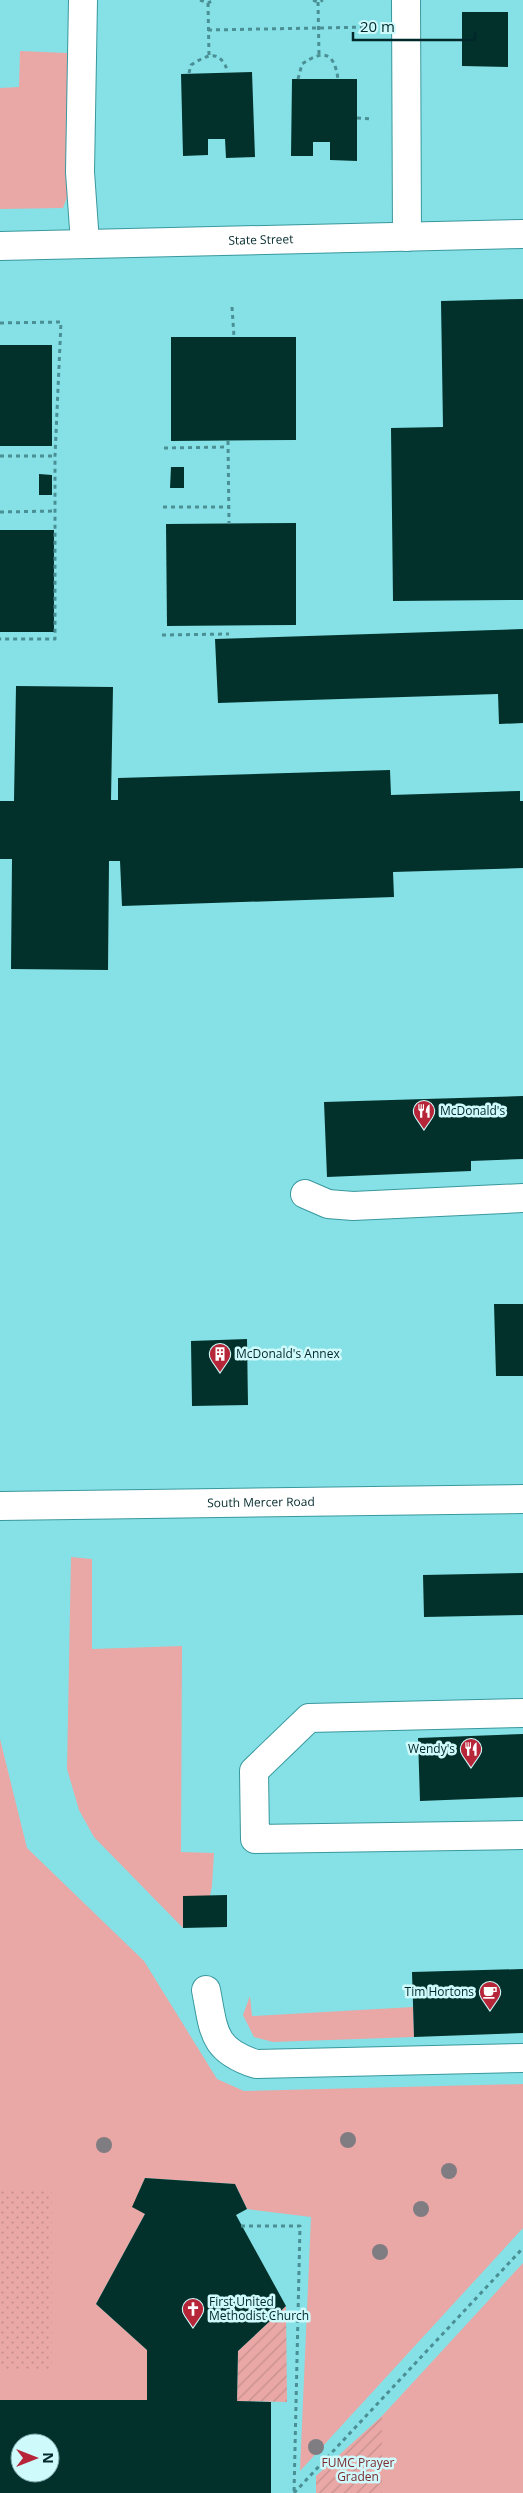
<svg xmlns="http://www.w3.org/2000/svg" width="523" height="2493" font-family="'Open Sans',sans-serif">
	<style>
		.grass { fill: #e9a7a5 }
		.park { fill: url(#park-dots) }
		.garden { fill: url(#garden-furrows) }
		.building { fill: #02312b; fill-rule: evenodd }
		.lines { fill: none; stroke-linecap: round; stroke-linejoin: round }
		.minor-casing { stroke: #38989d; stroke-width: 30 }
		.path { stroke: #4a8f94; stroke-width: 3; stroke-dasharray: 4 4; stroke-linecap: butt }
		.minor { stroke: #fff; stroke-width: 28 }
		.tree { fill: #807d82 }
		.labels { text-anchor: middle; stroke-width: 5; stroke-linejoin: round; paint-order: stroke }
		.street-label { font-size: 12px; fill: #00282b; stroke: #cffafc }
		.poi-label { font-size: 12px; fill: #00282b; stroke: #cffafc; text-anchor: start }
		.park-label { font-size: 12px; fill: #7c2b2f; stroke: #cffafc }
	</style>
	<defs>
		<pattern id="park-dots" width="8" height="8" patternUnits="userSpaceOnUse" patternTransform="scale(1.25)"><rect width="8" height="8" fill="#e9a7a5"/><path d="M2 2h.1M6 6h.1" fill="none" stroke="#c6908e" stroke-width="1.8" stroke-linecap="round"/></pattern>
		<pattern id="garden-furrows" width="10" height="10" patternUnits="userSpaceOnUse" patternTransform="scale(1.25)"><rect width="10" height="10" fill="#e9a7a5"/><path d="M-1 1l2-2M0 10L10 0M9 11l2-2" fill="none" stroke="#c6908e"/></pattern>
	</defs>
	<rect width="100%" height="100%" fill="#86e1e7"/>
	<g class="grass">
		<polygon points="20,51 67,53 70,176 69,192 63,208 0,209 0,88 19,87"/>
		<polygon points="71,1557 92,1559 92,1649 182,1646 181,1852 214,1853 212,1886 210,1896 183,1897 183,1928 94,1837 79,1810 67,1769"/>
		<polygon points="0,1739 27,1848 144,1961 217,2079 244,2091 523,2084 523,2228 300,2471 311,2217 247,2209 235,2184 145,2178 133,2206 145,2214 96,2304 147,2350 147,2400 0,2400 0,2371 51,2371 52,2190 0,2189"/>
		<polygon points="250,1996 252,2016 413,2007 414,2037 273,2042 254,2037 243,2015"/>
		<polygon points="523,2263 523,2493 382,2493 382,2416"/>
	</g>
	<rect class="park" x="0" y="2189" width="52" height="182"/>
	<g class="garden">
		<polygon points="286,2306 287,2402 237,2401 238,2351"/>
		<polygon points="382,2416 382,2493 316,2493 316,2476"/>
	</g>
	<g class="building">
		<polygon points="462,12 508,12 508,67 462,66"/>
		<polygon points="252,72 255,157 226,158 225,139 208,139 208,155 183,156 181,74"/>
		<polygon points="292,79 357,79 357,161 330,160 330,142 313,142 313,156 291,156"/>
		<polygon points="523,299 523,600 393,601 391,428 443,427 441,301"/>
		<polygon points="171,337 296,337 296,440 171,441"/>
		<rect x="0" y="345" width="52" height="101"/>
		<polygon points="171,467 184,467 184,488 170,488"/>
		<polygon points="39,474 52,475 52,495 39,495"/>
		<polygon points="296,523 296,625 167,626 166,524"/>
		<rect x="0" y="530" width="54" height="102"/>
		<polygon points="523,629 523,723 499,724 498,694 218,703 215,639"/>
		<polygon points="16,686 113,687 111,800 118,800 118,778 390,770 391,795 520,791 520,801 523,801 523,868 393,872 394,897 122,906 120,861 109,861 108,970 11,969 12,859 0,859 0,801 14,801"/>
		<polygon points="523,1096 523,1159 471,1161 471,1171 327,1177 324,1102"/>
		<polygon points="494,1304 523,1304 523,1376 496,1376"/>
		<polygon points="247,1339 248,1405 192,1406 191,1341"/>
		<polygon points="523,1573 523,1615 424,1617 423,1575"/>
		<polygon points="523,1734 523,1797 420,1801 418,1738"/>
		<polygon points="227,1895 227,1927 183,1928 183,1896"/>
		<polygon points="523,1969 523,2033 414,2037 412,1972"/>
		<path d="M145 2178 235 2184 247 2209 236 2215 286 2306 238 2351 237 2401 271 2402V2493H0V2400H147V2350L96 2304 145 2214 132 2207ZM20 2443H50V2473H20Z"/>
	</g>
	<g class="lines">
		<g class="minor-casing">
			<g id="minor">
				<polyline points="83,0 80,172 85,243"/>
				<polyline points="406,0 407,237"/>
				<path id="s1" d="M0 246 523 234"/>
				<polyline points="305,1194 328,1204 353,1206 523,1198"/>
				<path id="s2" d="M0 1506 523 1499"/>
				<polyline points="523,1713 309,1718 254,1771 255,1839 523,1835"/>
				<path d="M206 1990C214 2031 212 2050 256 2064L523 2058"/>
			</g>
		</g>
		<g class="path">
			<polyline points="200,0 208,3 214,0"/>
			<polyline points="313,0 318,2 323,0"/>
			<polyline points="318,2 319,55"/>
			<polyline points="208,3 209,56"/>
			<polyline points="208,30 372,27"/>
			<path d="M189 73 191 65C208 54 220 49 228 72"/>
			<path d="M298 79 302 64C323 50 334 51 338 79"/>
			<polyline points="357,118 372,119"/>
			<polyline points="232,307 234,337"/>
			<polyline points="0,323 61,322 55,456 55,639 0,639"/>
			<polyline points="228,441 229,524"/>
			<polyline points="164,448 228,447"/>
			<polyline points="0,456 55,456"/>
			<polyline points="163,507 229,507"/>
			<polyline points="0,512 55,511"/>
			<polyline points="162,635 229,634"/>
			<polyline points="241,2226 300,2226 294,2493"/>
			<polyline points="294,2493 523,2248"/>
		</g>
		<use href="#minor" class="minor"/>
	</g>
	<g class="tree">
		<circle cx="348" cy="2140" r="8"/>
		<circle cx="104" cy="2145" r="8"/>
		<circle cx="449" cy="2171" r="8"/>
		<circle cx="421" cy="2209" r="8"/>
		<circle cx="380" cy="2252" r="8"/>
		<circle cx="316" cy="2447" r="8"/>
	</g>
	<defs>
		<g id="restaurant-pin" transform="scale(1.125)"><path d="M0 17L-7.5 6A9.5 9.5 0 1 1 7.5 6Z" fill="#b72638" stroke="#cffafc"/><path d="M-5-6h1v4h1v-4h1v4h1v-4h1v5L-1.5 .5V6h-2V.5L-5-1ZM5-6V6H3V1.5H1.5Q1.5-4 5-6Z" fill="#fff"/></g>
		<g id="building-pin" transform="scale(1.125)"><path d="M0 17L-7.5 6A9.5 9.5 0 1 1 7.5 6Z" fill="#b72638" stroke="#cffafc"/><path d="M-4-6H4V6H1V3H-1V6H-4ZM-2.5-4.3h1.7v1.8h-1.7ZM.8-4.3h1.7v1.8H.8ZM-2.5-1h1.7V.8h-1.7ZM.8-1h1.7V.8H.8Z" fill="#fff"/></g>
		<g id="cafe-pin" transform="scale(1.125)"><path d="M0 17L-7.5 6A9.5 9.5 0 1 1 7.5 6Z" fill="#b72638" stroke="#cffafc"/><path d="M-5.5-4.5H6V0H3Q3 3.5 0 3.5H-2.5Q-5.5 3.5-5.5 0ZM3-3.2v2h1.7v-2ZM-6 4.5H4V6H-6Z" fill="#fff"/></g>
		<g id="church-pin" transform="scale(1.125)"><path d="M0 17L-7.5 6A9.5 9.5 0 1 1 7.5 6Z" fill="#b72638" stroke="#cffafc"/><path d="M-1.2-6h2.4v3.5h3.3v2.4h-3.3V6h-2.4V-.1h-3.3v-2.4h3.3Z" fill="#fff"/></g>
	</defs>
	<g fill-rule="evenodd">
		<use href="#restaurant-pin" x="424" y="1111"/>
		<use href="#building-pin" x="220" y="1354"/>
		<use href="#restaurant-pin" x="471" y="1749"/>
		<use href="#cafe-pin" x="490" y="1992"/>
		<use href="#church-pin" x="193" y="2309"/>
	</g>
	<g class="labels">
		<g class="street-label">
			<text dy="4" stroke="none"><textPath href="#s1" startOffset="261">State Street</textPath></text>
			<text dy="4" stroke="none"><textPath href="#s2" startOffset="261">South Mercer Road</textPath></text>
		</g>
		<g class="poi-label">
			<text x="440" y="1115">McDonald's</text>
			<text x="236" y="1358">McDonald's Annex</text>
			<text x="455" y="1753" text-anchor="end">Wendy's</text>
			<text x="474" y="1996" text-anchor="end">Tim Hortons</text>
			<text x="209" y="2306">First United<tspan x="209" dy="14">Methodist Church</tspan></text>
		</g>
		<g class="park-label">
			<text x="358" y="2467">FUMC Prayer<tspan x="358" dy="14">Graden</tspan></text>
		</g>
	</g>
	<g transform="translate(35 2458) rotate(90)"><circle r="24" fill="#cffafc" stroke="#7ca6a8"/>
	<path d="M0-4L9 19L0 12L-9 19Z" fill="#b72638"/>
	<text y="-8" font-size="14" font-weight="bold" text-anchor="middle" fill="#00282b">N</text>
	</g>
	<path d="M353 32v8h122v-8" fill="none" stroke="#00282b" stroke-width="2.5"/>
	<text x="360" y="32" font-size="15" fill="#00282b" stroke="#cffafc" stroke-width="4" paint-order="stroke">20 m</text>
</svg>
